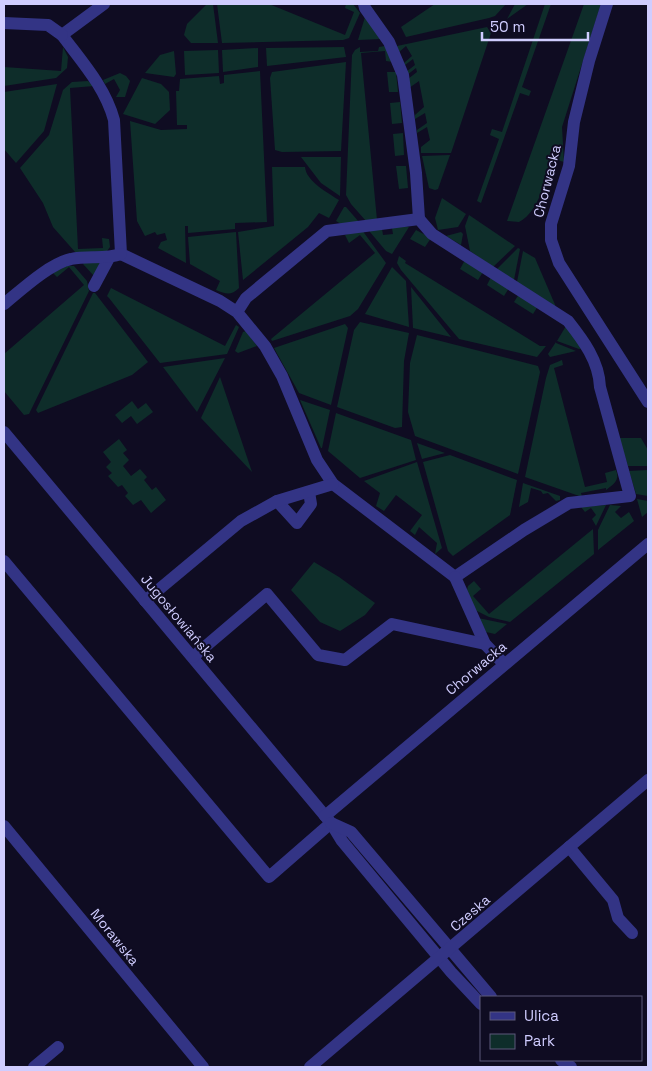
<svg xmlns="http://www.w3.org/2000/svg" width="652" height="1071" font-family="'Space Grotesk',sans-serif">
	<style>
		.green { fill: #0e2d2a }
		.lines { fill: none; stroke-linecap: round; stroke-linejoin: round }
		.street { stroke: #333485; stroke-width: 12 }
		.labels { text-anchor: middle; stroke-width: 4; stroke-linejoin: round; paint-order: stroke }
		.street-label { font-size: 14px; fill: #d0cdff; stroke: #0f0c22 }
	</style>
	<rect width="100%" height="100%" fill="#0f0c22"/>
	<g class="green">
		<polygon points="207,4 213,4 218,43 191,43 184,35 187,24"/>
		<polygon points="217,4 269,4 345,35 354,12 345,8 346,4 353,4 360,13 349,38 343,40 222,43"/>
		<polygon points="435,4 506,4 495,16 489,18 406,37 401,27"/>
		<polygon points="515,4 528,4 507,19"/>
		<polygon points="545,4 551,4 522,87 531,91 529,96 520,93 481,203 477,201 499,139 490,135 492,129 502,132"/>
		<path d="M584 4H601L562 127 564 162 551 158C545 179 540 211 519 222L507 221Z"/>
		<polygon points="365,17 381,39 358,40"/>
		<polygon points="487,27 491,33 451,153 421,153 421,147 430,140 427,127 417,133 417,130 427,123 425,113 415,119 415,115 424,107 419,81 409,88 408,79 417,72 416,68 407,75 406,72 415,65 413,59 405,65 404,63 412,56 406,46 399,52 397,46"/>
		<polygon points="385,46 393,62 386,61 385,51 361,53 377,220 366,221 351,204 346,195 352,55 355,50 360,47 360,52 378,51 379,47"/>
		<polygon points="63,47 68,57 67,68 56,78 4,86 4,67 61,71"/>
		<polygon points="344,47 346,57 267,66 266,48"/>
		<polygon points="258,48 258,67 223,72 222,50"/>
		<polygon points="218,50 219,73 185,75 184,51"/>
		<polygon points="174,51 176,74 174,77 145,73 160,55"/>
		<polygon points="346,62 341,151 282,152 275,150 270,78 272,72"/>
		<polygon points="260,71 267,222 235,223 235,229 188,233 188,226 185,226 186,263 158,248 161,242 167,240 165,233 157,235 155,232 145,236 137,221 130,121 161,130 187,129 187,125 177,125 176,91 179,91 180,79 219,76 220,84 224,83 224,75"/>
		<polygon points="387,72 396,72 398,92 389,92"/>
		<polygon points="120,73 126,76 130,81 125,97 116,97 120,90 114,79 105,84 103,80"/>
		<polygon points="142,78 161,84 169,92 170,110 155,124 123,114"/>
		<polygon points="88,81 94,86 70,88 78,249 103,248 102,238 109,239 110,247 107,251 76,253 53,227 43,203 20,168 49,135 63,90 72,82"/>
		<polygon points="57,84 44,131 16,163 4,149 4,92"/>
		<polygon points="400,102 402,123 392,124 390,103"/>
		<polygon points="403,133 404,155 395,156 393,134"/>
		<polygon points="450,155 438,189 435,190 429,188 422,156"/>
		<polygon points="301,157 341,157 340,196 321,183"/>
		<polygon points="396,166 406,166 408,188 399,189"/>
		<path d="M272 167H305C306 181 328 193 339 200L329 218 319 213 308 227 243 280 238 232 274 226Z"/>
		<polygon points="442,198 466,214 458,227 438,230 435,218"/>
		<polygon points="344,207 346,207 359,222 341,224 336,221"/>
		<polygon points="469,215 515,246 493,267 470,251 465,226"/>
		<polygon points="402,226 409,227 392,254 386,251 370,232 370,230 382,229 383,235 393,234 392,228"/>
		<polygon points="362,230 386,263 358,309 350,316 272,341 271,339 375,253 360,235 349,243 345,235"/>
		<polygon points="416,230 431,238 425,247 410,239"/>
		<path d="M236 232 239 288C231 296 226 294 216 290L220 281 190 264 188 237Z"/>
		<polygon points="461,232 463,234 461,245 446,236"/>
		<polygon points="518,248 520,249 514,280 497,269"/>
		<polygon points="523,251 535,258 556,307 517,282"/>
		<polygon points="399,256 406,261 405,263 540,346 546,346 537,357 459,339 401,270 397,263"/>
		<polygon points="465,260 483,272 478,280 460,269"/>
		<polygon points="84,262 100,262 94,276 83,264"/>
		<polygon points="67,266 74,266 87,281 89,291 29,414 24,415 4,391 4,354 84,285 69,267 57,277 53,273"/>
		<polygon points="392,267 406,281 409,327 365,314"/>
		<polygon points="491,277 509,288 504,296 487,285"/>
		<polygon points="411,287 451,337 413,328"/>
		<polygon points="111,288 225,346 236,325 239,327 227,354 160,363 109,298 107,296"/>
		<polygon points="93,293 95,293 148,362 132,375 38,413 36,410"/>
		<polygon points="519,294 538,306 533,314 514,302"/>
		<polygon points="360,322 409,333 404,361 402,427 395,428 337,407 354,330"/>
		<polygon points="345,324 348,328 331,405 299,393 274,348"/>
		<polygon points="566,326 583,348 579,349 557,341"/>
		<polygon points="246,331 257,346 238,353 235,351 243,332"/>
		<polygon points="417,335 538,366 540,372 518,474 415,436 408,412 410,363"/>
		<polygon points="556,342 556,343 576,351 550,357 548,354"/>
		<polygon points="225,358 197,412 163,367"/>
		<path d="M562 360 563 365 554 368 585 487 607 482 605 473 616 470C620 480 614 484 606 490V488L581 493 582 497 525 477 546 378 550 365Z"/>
		<polygon points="220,377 252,472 201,418"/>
		<polygon points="300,400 330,410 322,448 321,448"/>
		<polygon points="132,401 138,409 146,403 153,412 137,424 131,416 122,423 115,415"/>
		<polygon points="336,413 411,440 416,460 360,478 328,451"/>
		<polygon points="619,438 641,438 648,450 648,466 628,466"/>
		<polygon points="119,439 127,450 123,453 129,460 123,466 131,476 140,469 147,477 144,480 152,490 156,487 166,500 151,513 141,500 133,505 125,496 128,493 122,485 118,487 108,476 112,473 106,467 111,462 103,452"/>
		<polygon points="417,443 445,453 422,459"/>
		<polygon points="450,455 517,480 510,515 453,556 448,551 423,462"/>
		<polygon points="417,462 442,548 435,554 437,543 419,527 415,535 410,531 422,515 396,495 384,511 376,506 380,493 364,481"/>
		<polygon points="648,470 648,496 636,494 629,471"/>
		<polygon points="523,483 560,496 560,500 556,501 548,493 543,494 541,491 531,488 528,502 519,507"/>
		<polygon points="637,499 648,501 648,512 642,517"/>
		<polygon points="606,505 596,526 592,519 596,515 591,508 585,512 581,507"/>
		<polygon points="610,505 621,506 615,512 621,518 629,512 634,521 598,550 598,530"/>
		<polygon points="593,529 594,554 510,622 489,617 475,610 467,590 468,586 474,581 481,589 473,596 489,614"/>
		<polygon points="314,562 339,577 375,603 365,615 340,631 320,622 291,590"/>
		<polygon points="478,618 507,624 495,634 486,632"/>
	</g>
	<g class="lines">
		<g class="street">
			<path d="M104 4 62 35C82 62 105 87 114 120L121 254 220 301 237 312 265 346 282 376 317 460 333 484 455 577 524 530 569 503 630 496 600 387C599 361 583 340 568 321L432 234 419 219 327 231 246 298 237 312"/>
			<polyline points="364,4 365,8 389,42 403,75 416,173 419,219"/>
			<polyline points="607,4 589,61 574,122 569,166 551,224 551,240 559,263 648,402"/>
			<polyline points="4,23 48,25 62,35"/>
			<polyline points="94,286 109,258"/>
			<path d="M4 304C20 291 50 263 71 259 88 255 104 260 121 254"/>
			<polyline points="4,432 331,823 342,841 451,972 481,1004"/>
			<polyline points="277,501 297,523 311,504 309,492"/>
			<polyline points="4,561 269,877 331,823"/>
			<polyline points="455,577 485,644 504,664"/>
			<polyline points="145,601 241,521 277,501 333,484"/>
			<polyline points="193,657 267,594 318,655 345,660 392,624 485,644"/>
			<polyline points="325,816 648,544"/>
			<polyline points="331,823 351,832 491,997"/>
			<polyline points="4,826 203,1067"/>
			<polyline points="569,847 613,900 618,918 632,933"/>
			<polyline points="561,1060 571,1067"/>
			<polyline points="34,1067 58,1047"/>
			<polyline points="310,1067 648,780"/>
		</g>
	</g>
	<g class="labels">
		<g class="street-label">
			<text transform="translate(547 181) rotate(-76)" y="5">Chorwacka</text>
			<text transform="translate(179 618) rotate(50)" y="5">Jugosłowiańska</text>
			<text transform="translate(476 668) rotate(-40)" y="5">Chorwacka</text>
			<text transform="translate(470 913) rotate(-41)" y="5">Czeska</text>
			<text transform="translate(115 937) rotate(51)" y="5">Morawska</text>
		</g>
	</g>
	<rect width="652" height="1071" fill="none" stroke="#d0cdff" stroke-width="10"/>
	<rect x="480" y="996" width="162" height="65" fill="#0f0c22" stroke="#5c597a"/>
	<rect x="490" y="1012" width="25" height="8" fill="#333485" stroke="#5c597a"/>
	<text x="524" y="1021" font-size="15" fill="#d0cdff">Ulica</text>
	<rect x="490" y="1034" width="25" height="15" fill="#0e2d2a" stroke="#5c597a"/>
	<text x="524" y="1046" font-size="15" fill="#d0cdff">Park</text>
	<path d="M482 32v8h106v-8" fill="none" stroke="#d0cdff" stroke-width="2.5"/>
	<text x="490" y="32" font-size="15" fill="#d0cdff" stroke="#0f0c22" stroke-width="4" paint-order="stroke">50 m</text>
</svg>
